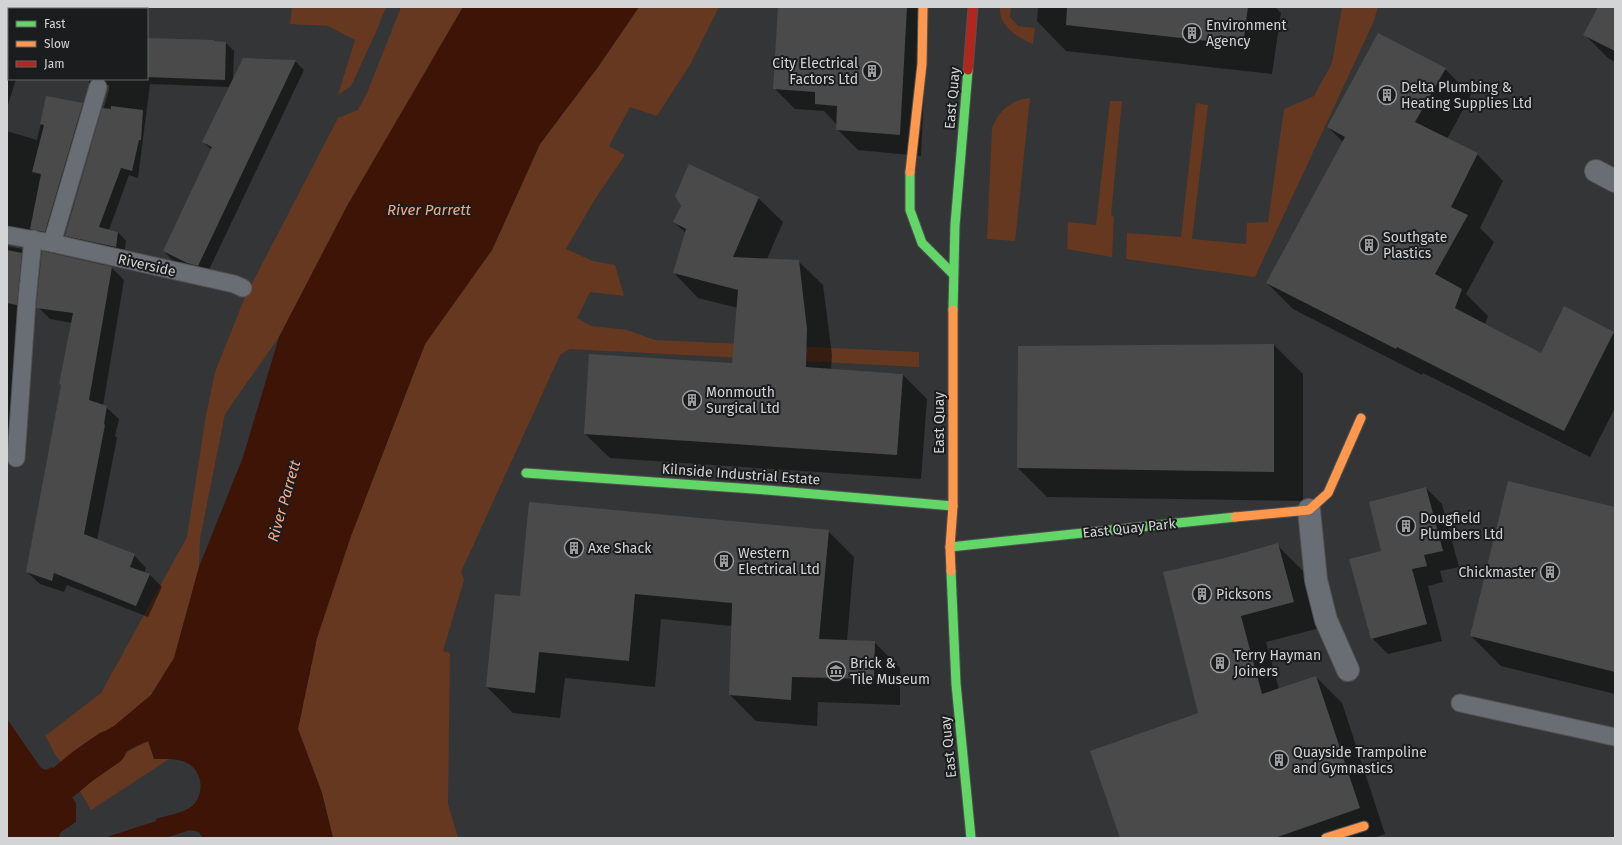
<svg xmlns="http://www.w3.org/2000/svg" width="1622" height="845" font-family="'Fira Sans',sans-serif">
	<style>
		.green { fill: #663820 }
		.water { fill: #3d1405 }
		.shadow { fill: #0007 }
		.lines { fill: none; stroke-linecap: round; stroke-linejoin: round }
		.canal { stroke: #3d1405; stroke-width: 35 }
		.building { fill: #4a4a4b }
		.lane-casing { stroke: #515253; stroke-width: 19 }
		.street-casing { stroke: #515253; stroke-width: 24 }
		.fast-casing { stroke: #515253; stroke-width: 11 }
		.slow-casing { stroke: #515253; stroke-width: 11 }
		.jam-casing { stroke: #515253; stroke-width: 11 }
		.lane { stroke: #696d74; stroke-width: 17 }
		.street { stroke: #696d74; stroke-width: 22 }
		.fast { stroke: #63d668; stroke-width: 9 }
		.slow { stroke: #ff974d; stroke-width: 9 }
		.jam { stroke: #b3261e; stroke-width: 9 }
		.labels { text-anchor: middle; stroke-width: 4; stroke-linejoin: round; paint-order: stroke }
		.poi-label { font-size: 14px; fill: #d3d4d6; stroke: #1b1c1d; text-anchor: start }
		.street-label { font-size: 14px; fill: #d3d4d6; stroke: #1b1c1d }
		.water-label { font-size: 15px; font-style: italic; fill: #f5aa87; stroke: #1b1c1d }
	</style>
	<rect width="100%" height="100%" fill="#343536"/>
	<g class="green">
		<polygon points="292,7 386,7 376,32 351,86 338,95 355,40 328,26 290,24"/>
		<path d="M401 7H463L347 206 279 337 225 414 200 539 199 567 174 658 151 695 114 726 90 740 62 763C54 755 51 745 45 736L101 693 187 537 206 415 215 372 245 297 338 118 358 110 367 93Z"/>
		<polygon points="639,7 719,7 691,63 657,116 630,107 609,146 625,155 595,199 566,249 593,261 615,265 624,296 590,292 577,318 591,326 627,330 655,340 919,352 919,367 570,349 560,355 461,572 464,580 443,651 450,653 448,804 458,838 333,838 322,793 298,729 317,638 351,536 425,344 492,250 540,144 598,67"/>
		<path d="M1000 7H1011L1010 17 1018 26 1035 28 1033 44C1018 38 998 26 1000 7Z"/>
		<polygon points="1342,7 1378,7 1373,23 1255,277 1126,259 1127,233 1181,237 1196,103 1208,105 1192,239 1246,244 1247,223 1268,222 1284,109 1314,96 1332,63"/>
		<path d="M1030 98 1015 241 987 239 992 128C999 110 1011 100 1030 98Z"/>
		<polygon points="1110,101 1122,101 1111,215 1114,217 1112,257 1067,249 1068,222 1096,225"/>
		<path d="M149 741 154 758 169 759 91 810 78 788C101 769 121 753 149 741Z"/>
	</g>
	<g class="water">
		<path d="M463 7H639L598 67 540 144 492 250 425 344 351 536 317 638 298 729 322 793 333 838H203L199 832 190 830 165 838H104L156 821V819C167 815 181 814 191 807 206 795 203 769 185 762 176 758 164 759 154 759L148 741C121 752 100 770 78 788L62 763 90 740 114 726 151 695 174 658 199 567 243 457 279 337 347 206Z"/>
		<polygon points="7,719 41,768 46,770 52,767 76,803 76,822 61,832 58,838 7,838"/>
	</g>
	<g class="shadow">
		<polygon points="7,7 43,7 43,9 9,9 9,79 16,79 7,108"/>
		<polygon points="779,7 928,7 921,156 858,150 837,129 837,125 824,111 795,109 774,88"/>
		<polygon points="1038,7 1275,7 1281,13 1272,74 1066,51 1037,21"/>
		<polygon points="1599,7 1615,7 1615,62 1608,58 1584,34"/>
		<polygon points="147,39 226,43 234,51 233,81 295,61 304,70 207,274 197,272 173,261 164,251 212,150 203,142 230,87 150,84 138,178 129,175 109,230 118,232 126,241 124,255 74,243 66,235 109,90 109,85 104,85 96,94 89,86 89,79 147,79"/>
		<polygon points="1445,69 1471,95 1447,139 1477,154 1503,181 1480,228 1494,242 1466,294 1488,316 1485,324 1541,354 1614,333 1615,334 1615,408 1590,457 1423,373 1422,375 1293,309 1267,283 1343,142 1328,127"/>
		<polygon points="47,97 82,104 95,118 58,244 7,228 7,131 37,140"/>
		<polygon points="758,198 783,222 767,259 798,261 823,285 832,355 831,370 902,374 927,399 921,479 610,458 585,434 733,364 738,308 698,298 674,273 686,233 674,222"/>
		<polygon points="7,246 22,249 30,257 22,345 7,465"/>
		<polygon points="43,253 112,268 124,280 103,406 106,407 119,419 115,436 117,438 97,540 134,555 146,568 144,573 150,575 162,587 148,617 67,585 64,592 40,584 27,572 62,386 60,384 72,323 50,319 38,307"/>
		<polygon points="1274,345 1303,374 1303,501 1047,497 1018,468"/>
		<polygon points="1426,488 1442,504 1459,567 1440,571 1443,582 1428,586 1442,641 1388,654 1372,638 1382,551"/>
		<polygon points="1615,508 1615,694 1501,666 1471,636"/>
		<polygon points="828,531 854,557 847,641 874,642 900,668 900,705 818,702 817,726 756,721 730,695 732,626 661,619 655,687 565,678 560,718 513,713 487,687 521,597"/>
		<polygon points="1277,545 1303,571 1320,628 1266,642 1279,689 1316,677 1342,703 1385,834 1373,838 1121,838 1199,714 1226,559"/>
	</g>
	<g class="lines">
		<polyline class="canal" points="29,838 54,790 83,766 109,748"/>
	</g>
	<g class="building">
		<polygon points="778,7 907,7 900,135 836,130 837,106 815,104 815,92 773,89"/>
		<polygon points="1067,7 1248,7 1243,45 1066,25"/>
		<polygon points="1598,7 1615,7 1615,51 1583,35"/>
		<polygon points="1378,33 1446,68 1415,122 1478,153 1451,207 1468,215 1435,274 1462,289 1455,308 1541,353 1564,306 1614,332 1564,431 1397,347 1396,349 1266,283 1345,137 1327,127"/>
		<polygon points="147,38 214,40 214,41 226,42 225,80 147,77"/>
		<polygon points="243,58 296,60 198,266 187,263 163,251 212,147 202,142"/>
		<polygon points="46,96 83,103 45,232 30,229 41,174 32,172 44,125 40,124"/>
		<polygon points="111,106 143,110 141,140 139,140 132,171 121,168 99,227 118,232 116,247 65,236 102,108 111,109"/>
		<polygon points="689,164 759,197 733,257 799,260 807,329 806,367 903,374 897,455 584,434 589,354 732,363 738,290 673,273 686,229 673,222 681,206 675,196"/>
		<polygon points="7,250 22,253 17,305 7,303"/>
		<polygon points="42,251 112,267 89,400 107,406 104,424 105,425 84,534 135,554 130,567 150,574 136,606 54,573 52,581 26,572 61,385 59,384 73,313 36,308"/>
		<polygon points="1274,344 1274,472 1017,468 1018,346"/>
		<polygon points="1508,481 1615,507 1615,672 1470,636"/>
		<polygon points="1426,487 1443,551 1424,555 1427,566 1412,569 1427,624 1371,639 1349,559 1381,551 1369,502"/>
		<polygon points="529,502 829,530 819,639 875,641 874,679 792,677 791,700 729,695 732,603 635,594 629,661 539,652 535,693 486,687 495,594 520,596"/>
		<polygon points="1278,543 1294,602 1241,616 1262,694 1316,676 1360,808 1275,838 1120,838 1090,751 1198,713 1163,572 1225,558"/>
	</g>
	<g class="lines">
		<g class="lane-casing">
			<g id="lane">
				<polyline points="7,235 52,243 234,284 243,288"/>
				<polyline points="52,243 98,87"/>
				<polyline points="16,458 27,300 33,239"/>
				<polyline points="1460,703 1615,737"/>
			</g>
		</g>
		<g class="street-casing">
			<g id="street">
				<polyline points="1596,171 1615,181"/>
				<polyline points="1309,510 1316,580 1326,620 1348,670"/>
			</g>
		</g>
		<g class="fast-casing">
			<g id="fast">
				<polyline points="910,172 910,210 922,243 953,274"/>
				<polyline points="953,310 955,225 968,70"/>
				<polyline points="526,473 767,490 953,506"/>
				<polyline points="950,547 1235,517"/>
				<polyline points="951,571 956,684 971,838"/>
			</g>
		</g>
		<g class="slow-casing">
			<g id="slow">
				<polyline points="910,172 922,64 923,7"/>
				<polyline points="1235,517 1309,510 1328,493 1361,418"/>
				<polyline points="951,571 950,547 953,506 953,310"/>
				<polyline points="1326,838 1364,826"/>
			</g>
		</g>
		<g class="jam-casing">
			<polyline id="jam" points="968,70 973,7"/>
		</g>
		<use href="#lane" class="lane"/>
		<use href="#street" class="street"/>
		<use href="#fast" class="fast"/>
		<use href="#slow" class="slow"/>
		<use href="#jam" class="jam"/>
	</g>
	<defs>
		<g id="building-ring" transform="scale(1)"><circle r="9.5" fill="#1b1c1d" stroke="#9b9c9e" stroke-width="1.5"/><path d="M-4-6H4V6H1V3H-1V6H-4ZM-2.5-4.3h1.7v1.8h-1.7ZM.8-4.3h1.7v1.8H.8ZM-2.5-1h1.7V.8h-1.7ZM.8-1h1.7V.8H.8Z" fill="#9b9c9e"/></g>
		<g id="museum-ring" transform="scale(1)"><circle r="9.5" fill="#1b1c1d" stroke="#9b9c9e" stroke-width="1.5"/><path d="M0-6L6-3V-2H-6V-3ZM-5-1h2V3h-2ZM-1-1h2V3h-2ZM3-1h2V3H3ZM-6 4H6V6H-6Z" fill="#9b9c9e"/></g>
	</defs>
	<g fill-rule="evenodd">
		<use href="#building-ring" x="1192" y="33"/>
		<use href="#building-ring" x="872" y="71"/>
		<use href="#building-ring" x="1387" y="95"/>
		<use href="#building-ring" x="1369" y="245"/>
		<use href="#building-ring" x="692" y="400"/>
		<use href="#building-ring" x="1406" y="526"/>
		<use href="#building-ring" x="574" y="548"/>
		<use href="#building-ring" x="724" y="561"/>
		<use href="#building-ring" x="1550" y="572"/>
		<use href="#building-ring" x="1202" y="594"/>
		<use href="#building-ring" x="1220" y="663"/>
		<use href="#museum-ring" x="836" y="671"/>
		<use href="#building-ring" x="1279" y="760"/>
	</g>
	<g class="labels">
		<g class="poi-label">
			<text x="1206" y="30">Environment<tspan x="1206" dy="16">Agency</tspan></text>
			<text x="858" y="68" text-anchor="end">City Electrical<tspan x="858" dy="16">Factors Ltd</tspan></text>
			<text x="1401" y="92">Delta Plumbing &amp;<tspan x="1401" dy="16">Heating Supplies Ltd</tspan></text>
			<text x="1383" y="242">Southgate<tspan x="1383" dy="16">Plastics</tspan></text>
			<text x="706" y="397">Monmouth<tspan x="706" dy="16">Surgical Ltd</tspan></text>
			<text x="1420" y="523">Dougfield<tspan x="1420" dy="16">Plumbers Ltd</tspan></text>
			<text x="588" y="553">Axe Shack</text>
			<text x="738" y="558">Western<tspan x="738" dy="16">Electrical Ltd</tspan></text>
			<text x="1536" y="577" text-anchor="end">Chickmaster</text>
			<text x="1216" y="599">Picksons</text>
			<text x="1234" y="660">Terry Hayman<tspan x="1234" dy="16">Joiners</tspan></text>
			<text x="850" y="668">Brick &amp;<tspan x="850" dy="16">Tile Museum</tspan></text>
			<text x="1293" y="757">Quayside Trampoline<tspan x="1293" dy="16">and Gymnastics</tspan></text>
		</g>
		<g class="street-label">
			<text transform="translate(952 98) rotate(-85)" y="5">East Quay</text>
			<text transform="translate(147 265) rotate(13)" y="5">Riverside</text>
			<text transform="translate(939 423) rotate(-90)" y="5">East Quay</text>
			<text transform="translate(741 474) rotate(4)" y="5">Kilnside Industrial Estate</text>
			<text transform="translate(1129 528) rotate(-6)" y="5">East Quay Park</text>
			<text transform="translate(948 747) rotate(-96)" y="5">East Quay</text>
		</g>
		<g class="water-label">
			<text x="429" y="215">River Parrett</text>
			<text transform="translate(284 501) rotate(-74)" y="5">River Parrett</text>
		</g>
	</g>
	<rect width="1622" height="845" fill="none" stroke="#d3d4d6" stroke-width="16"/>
	<rect x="8" y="8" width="140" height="72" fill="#1b1c1d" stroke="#656667"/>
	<rect x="16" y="21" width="20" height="6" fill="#63d668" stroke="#656667"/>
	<text x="44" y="28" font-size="12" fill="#d3d4d6">Fast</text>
	<rect x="16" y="41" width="20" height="6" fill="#ff974d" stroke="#656667"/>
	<text x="44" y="48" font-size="12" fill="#d3d4d6">Slow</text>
	<rect x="16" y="61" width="20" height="6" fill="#b3261e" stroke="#656667"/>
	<text x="44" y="68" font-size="12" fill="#d3d4d6">Jam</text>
</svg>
